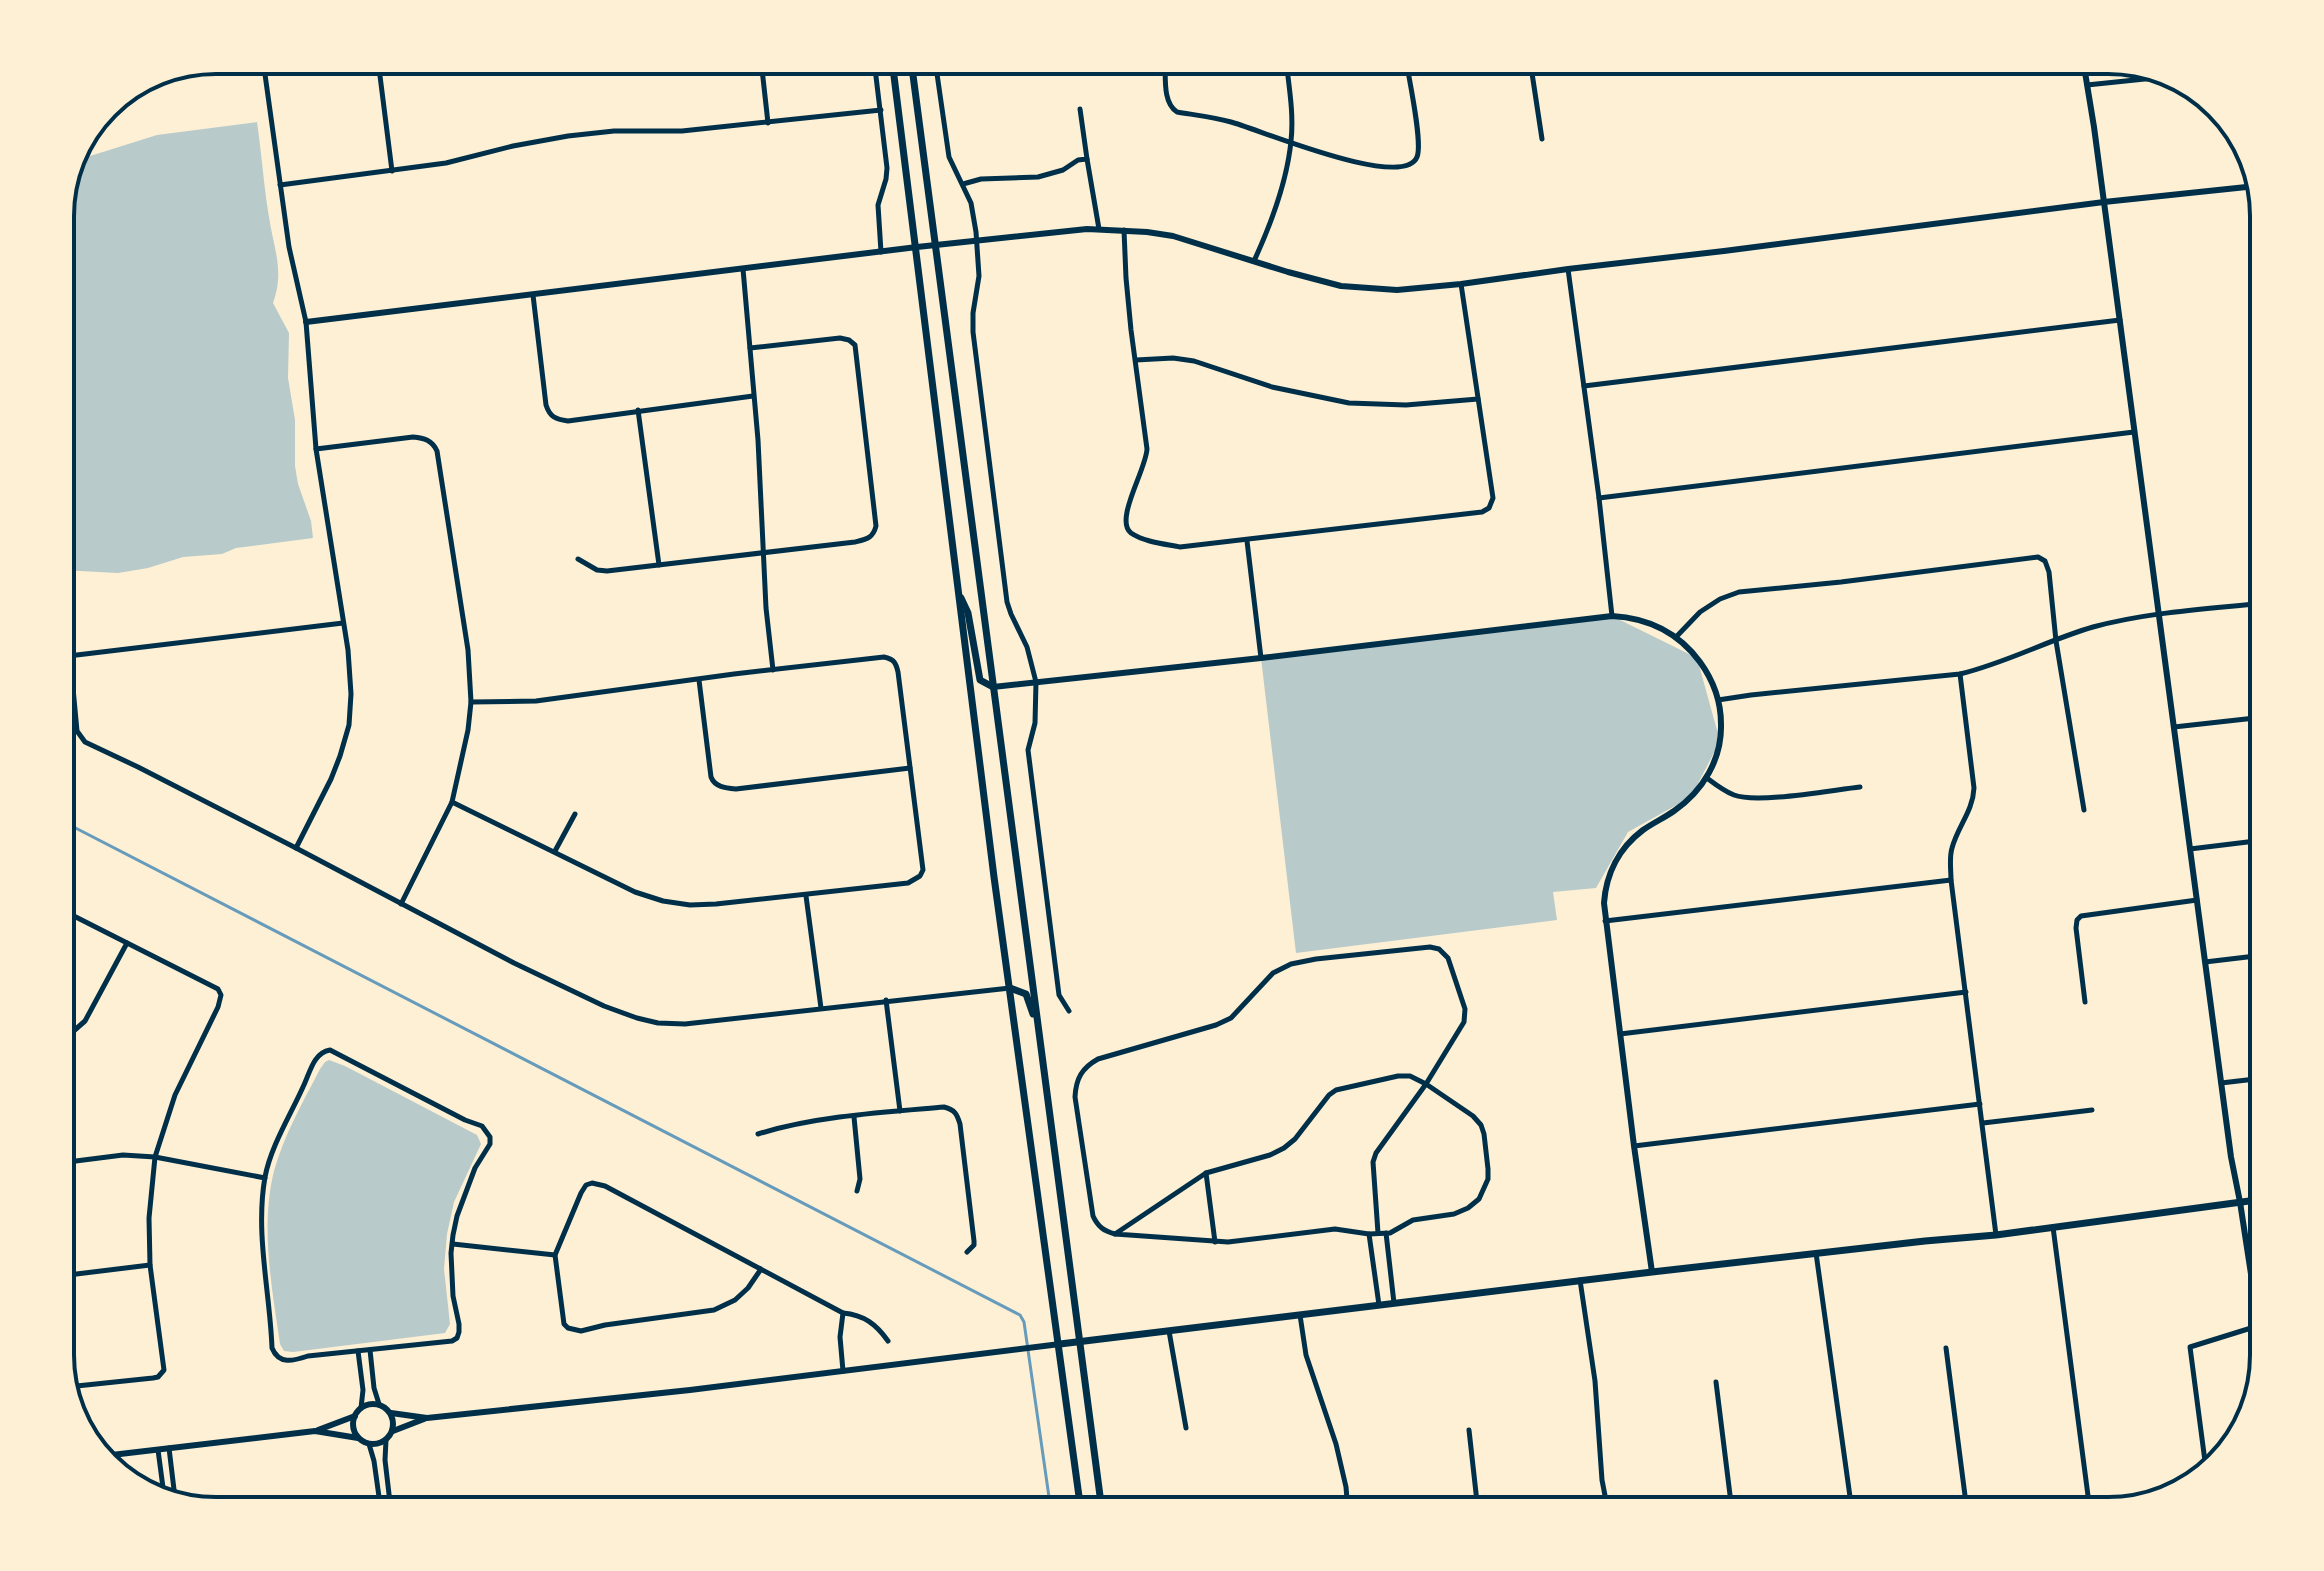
<svg xmlns="http://www.w3.org/2000/svg" width="2324" height="1571" font-family="'Space Grotesk',sans-serif">
	<style>
		.green { fill: #b9caca }
		.lines { fill: none; stroke-linecap: round; stroke-linejoin: round }
		.stream { stroke: #669bbc; stroke-width: 3 }
		.minor { stroke: #003049; stroke-width: 5 }
		.tertiary { stroke: #003049; stroke-width: 6 }
		.secondary { stroke: #003049; stroke-width: 7 }
		.rim { fill: none; stroke: #003049; stroke-width: 4 }
	</style>
	<rect width="100%" height="100%" fill="#fdf0d5"/>
	<g class="green">
		<path d="M257 122C262 156 264 190 270 223 275 252 284 273 273 303L289 333 288 378 295 420V466L298 484 311 521 313 538 236 548 222 554 183 557 148 568 118 573 60 570V207L71 162 157 135Z"/>
		<polygon points="1612,616 1697,658 1720,741 1691,797 1628,832 1596,888 1553,892 1557,920 1296,953 1261,658"/>
		<path d="M329 1060 345 1066 477 1135 481 1144 454 1202 447 1234 444 1269 450 1324 445 1333 293 1352 284 1351 280 1344C272 1288 260 1227 274 1171 284 1135 303 1102 320 1069L325 1062Z"/>
	</g>
	<g class="lines">
		<polyline class="stream" points="60,820 1020,1315 1024,1322 1051,1511"/>
		<g class="minor">
			<polyline points="263,60 289,247 306,322 316,449 348,650 351,694 349,725 340,756 331,779 296,848"/>
			<polyline points="378,60 392,171"/>
			<polyline points="761,60 768,123"/>
			<polyline points="874,60 887,168 886,179 878,205 881,252"/>
			<polyline points="935,60 949,157 971,203 976,232 979,276 973,313 973,332 1007,602 1011,614 1027,647 1036,682 1035,723 1028,750 1059,995 1069,1011"/>
			<path d="M1165 60C1166 76 1162 102 1177 112 1195 115 1213 117 1231 122 1258 129 1403 191 1417 157 1423 143 1409 79 1406 60"/>
			<polyline points="1530,60 1542,139"/>
			<polyline points="154,74 255,60"/>
			<polyline points="2087,85 2164,77"/>
			<polyline points="1087,159 1099,229"/>
			<polyline points="963,184 981,179 1038,177 1063,170 1078,160 1087,159 1080,109"/>
			<polyline points="280,185 446,163 513,146 568,136 614,131 682,131 881,110"/>
			<path d="M1124 230 1126 278 1131 330 1147 449C1146 470 1114 520 1131 533 1144 542 1165 544 1180 547L1482 512 1489 508 1493 498 1461 284"/>
			<path d="M1254 261C1271 224 1287 182 1291 141 1294 114 1289 87 1286 60"/>
			<polyline points="743,269 758,440 766,608 773,670"/>
			<polyline points="1568,269 1599,498 1612,616"/>
			<path d="M533 295 546 405C550 417 555 419 568 421L753 396"/>
			<polyline points="1136,360 1173,358 1194,361 1272,387 1349,403 1406,405 1478,399"/>
			<polyline points="1584,386 2120,320"/>
			<polyline points="638,410 659,565"/>
			<path d="M316 449 413 437C424 438 432 440 437 451L468 650 471 702 468 730 452 802 401 904"/>
			<polyline points="1599,498 2134,432"/>
			<polyline points="1247,541 1261,658"/>
			<path d="M578 559 597 570 607 571 855 542C867 539 873 538 876 526L855 345 849 340 840 338 750 348"/>
			<polyline points="1677,636 1700,612 1720,599 1739,592 1841,582 2038,557 2045,561 2049,572 2056,641 2084,810"/>
			<polyline points="70,656 77,731 85,742 138,767 296,848 514,963 604,1006 637,1018 658,1023 685,1024 1010,988"/>
			<polyline points="60,657 343,623"/>
			<path d="M1960 674 1974 788C1973 811 1958 826 1952 848 1949 858 1951 869 1951 880L1996 1235"/>
			<path d="M699 680 711 777C715 787 725 788 736 789L910 768"/>
			<path d="M1718 700 1751 695 1960 674C2006 663 2048 640 2093 627 2148 612 2207 609 2264 603"/>
			<polyline points="2174,727 2264,717"/>
			<path d="M1707 778C1715 784 1724 791 1734 795 1757 804 1832 790 1860 787"/>
			<path d="M452 802 635 892 663 901 690 905 716 904 908 883 920 876 923 870 898 672C896 663 894 659 884 657L734 674 536 701 471 702"/>
			<polyline points="2190,849 2264,840"/>
			<polyline points="555,851 575,814"/>
			<polyline points="806,896 821,1008"/>
			<polyline points="60,909 218,989 221,995 218,1007 175,1095 155,1157 149,1218 150,1265 164,1370 158,1377 153,1378 67,1387"/>
			<polyline points="1605,921 1951,880"/>
			<polyline points="2205,962 2264,955"/>
			<polyline points="886,1000 900,1111"/>
			<polyline points="2085,1002 2076,928 2077,920 2081,916 2197,900"/>
			<polyline points="1620,1034 1966,992"/>
			<polyline points="60,1043 85,1021 127,943"/>
			<path d="M330 1050 465 1120 482 1126 490 1137V1144L475 1168 457 1216 453 1235 451 1253 453 1296 459 1324V1332L457 1338 452 1341 308 1356C293 1361 279 1365 272 1348 270 1292 255 1234 265 1177 271 1146 290 1116 303 1087 310 1073 313 1053 330 1050Z"/>
			<polyline points="2221,1083 2264,1078"/>
			<polyline points="854,1117 860,1179 857,1191"/>
			<polyline points="1983,1123 2092,1110"/>
			<path d="M758 1134C815 1116 885 1112 944 1107 955 1110 957 1114 960 1124L974 1241V1245L967 1252"/>
			<polyline points="1634,1146 1980,1104"/>
			<polyline points="60,1163 123,1155 155,1157 265,1178"/>
			<polyline points="1206,1173 1215,1242"/>
			<polyline points="2053,1227 2090,1511"/>
			<polyline points="1386,1233 1394,1303"/>
			<path d="M1115 1234 1206 1173 1270 1155 1284 1148 1295 1139 1329 1095 1336 1090 1398 1076H1410L1426 1084 1473 1116 1481 1125 1484 1134 1488 1169V1179L1479 1199 1468 1208 1454 1214 1413 1220 1390 1233 1369 1234 1335 1229 1228 1242 1115 1234C1104 1231 1098 1227 1093 1216L1075 1097C1076 1078 1082 1068 1098 1059L1216 1025 1231 1018 1273 973 1291 964 1316 959 1430 947 1439 949 1448 958 1465 1009 1464 1022 1426 1084 1376 1153 1373 1162 1378 1233"/>
			<polyline points="1369,1234 1379,1305"/>
			<polyline points="453,1244 555,1255"/>
			<polyline points="1816,1253 1852,1511"/>
			<path d="M761 1269 748 1288 735 1300 714 1310 605 1325 581 1331 568 1328 564 1324 555 1255 581 1193 586 1185 592 1183 605 1186 843 1313C864 1315 876 1324 888 1341"/>
			<polyline points="60,1276 150,1265"/>
			<polyline points="1580,1280 1595,1381 1602,1480 1608,1511"/>
			<polyline points="843,1313 840,1337 843,1371"/>
			<polyline points="1300,1315 1306,1355 1336,1444 1346,1487 1348,1511"/>
			<polyline points="1169,1331 1186,1428"/>
			<polyline points="1946,1348 1967,1511"/>
			<polyline points="370,1350 374,1388 379,1404"/>
			<polyline points="358,1351 363,1390 361,1408"/>
			<polyline points="1716,1382 1732,1511"/>
			<polyline points="1469,1430 1478,1511"/>
			<polyline points="386,1440 385,1460 391,1511"/>
			<polyline points="369,1444 374,1461 381,1511"/>
			<polyline points="169,1448 175,1498"/>
			<polyline points="158,1450 164,1495"/>
			<polyline points="2206,1469 2190,1347 2264,1324"/>
		</g>
		<g class="tertiary">
			<polyline points="2083,60 2094,127 2231,1157 2240,1202 2251,1274 2264,1310"/>
			<polyline points="306,322 917,247 1087,229 1147,232 1173,236 1288,272 1341,286 1397,290 1461,284 1568,269 1724,251 2104,202 2256,186"/>
			<path d="M993 687 1261 658 1612 616C1648 618 1678 632 1700 662 1713 680 1721 701 1721 724 1722 759 1703 791 1674 811 1664 818 1653 823 1643 830 1619 848 1606 874 1604 903L1634 1146 1652 1272"/>
			<circle cx="373" cy="1424" r="20"/>
			<polyline points="391,1413 427,1418 690,1390 1060,1344"/>
			<polyline points="318,1430 355,1416"/>
			<polyline points="393,1431 424,1419"/>
			<polyline points="103,1456 315,1431 358,1438"/>
		</g>
		<g class="secondary">
			<polyline points="892,60 994,877 1081,1511"/>
			<polyline points="911,60 1102,1511"/>
			<polyline points="961,598 968,613 980,680 993,687"/>
			<polyline points="1010,988 1026,994 1033,1014"/>
			<polyline points="1060,1344 1652,1272 1925,1241 1996,1235 2264,1199"/>
		</g>
	</g>
	<path d="M0 0H2324V1571H0ZM216 74H2108A142 142 0 0 1 2250 216V1355A142 142 0 0 1 2108 1497H216A142 142 0 0 1 74 1355V216A142 142 0 0 1 216 74Z" fill="#fdf0d5" fill-rule="evenodd"/>
	<path class="rim" d="M216 74H2108A142 142 0 0 1 2250 216V1355A142 142 0 0 1 2108 1497H216A142 142 0 0 1 74 1355V216A142 142 0 0 1 216 74Z"/>
</svg>
